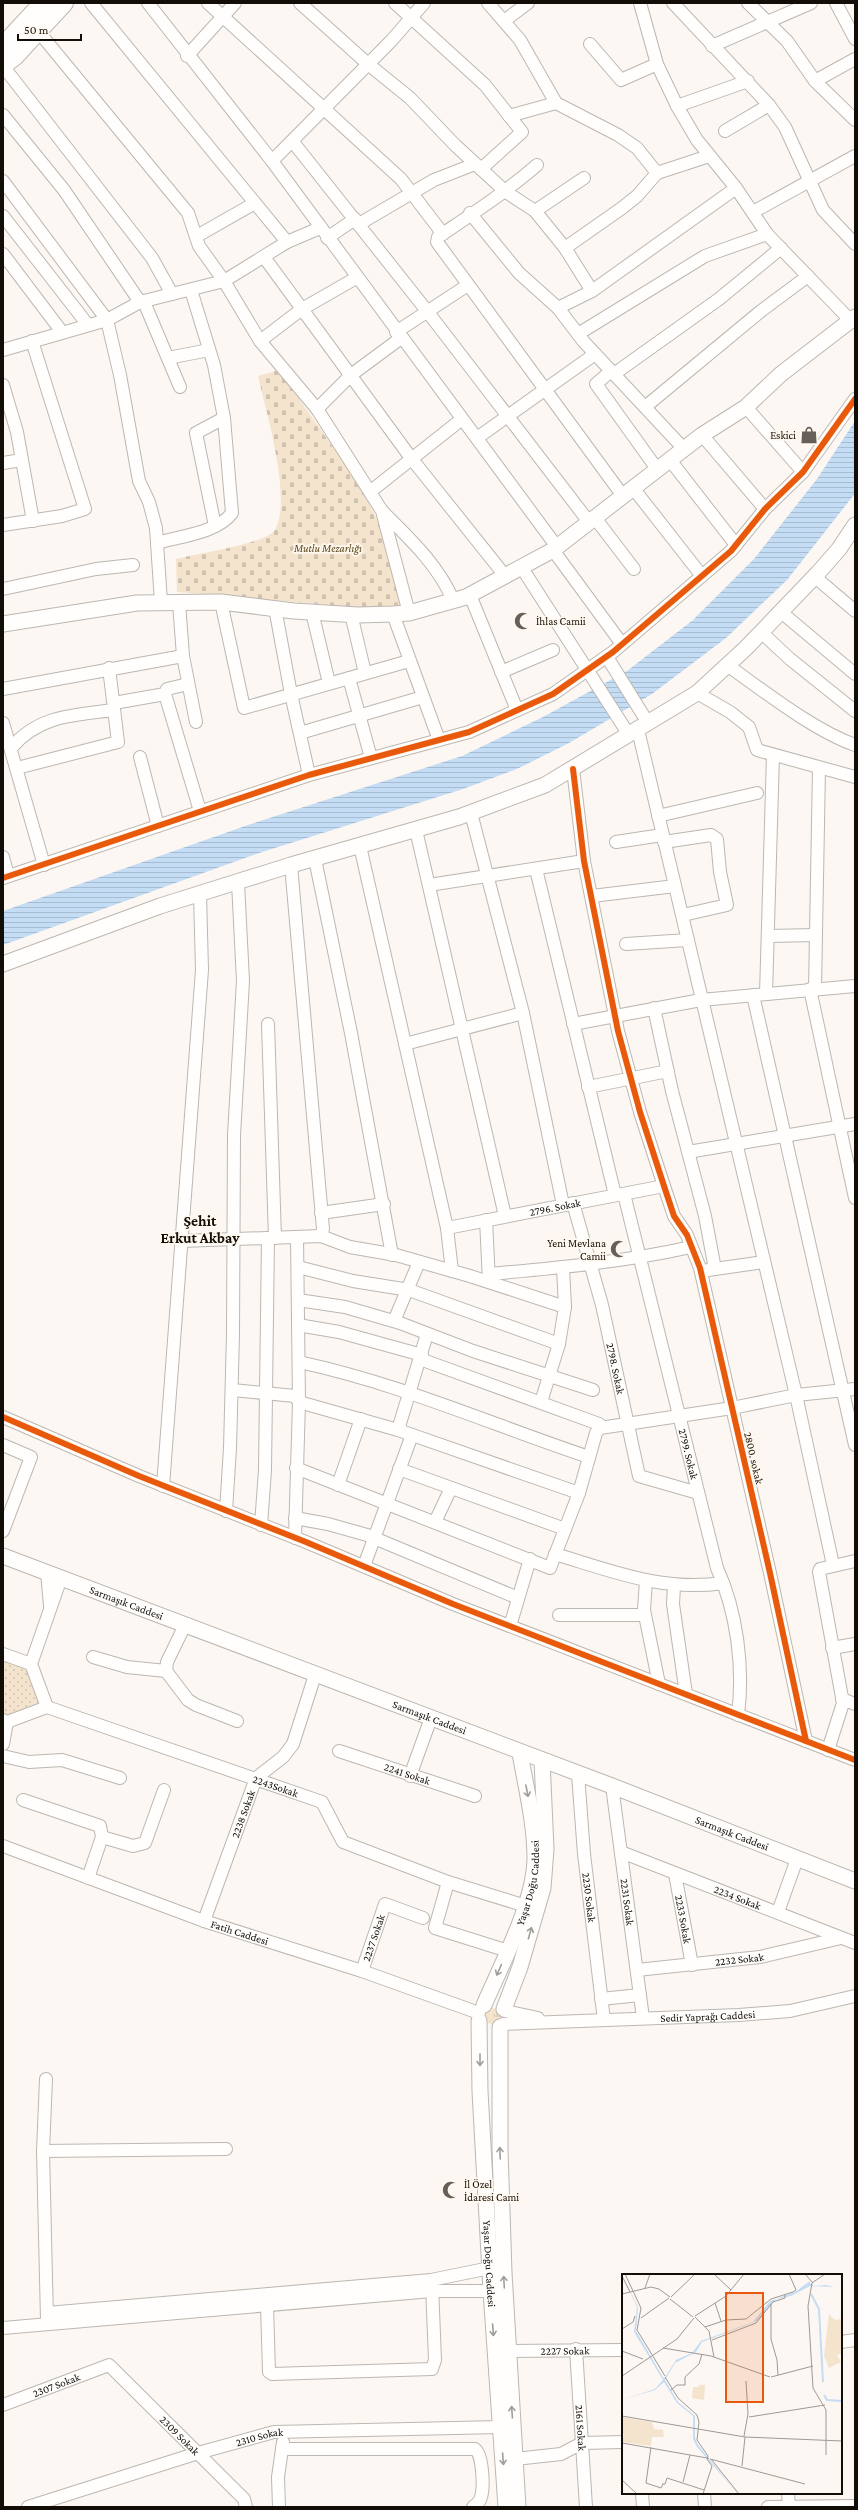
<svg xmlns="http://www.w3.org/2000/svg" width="858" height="2510" font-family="'Crimson Pro',serif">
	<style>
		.grass { fill: url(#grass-tufts) }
		.cemetery { fill: url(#cemetery-stones) }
		.park { fill: url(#park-dots) }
		.water { fill: url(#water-rules) }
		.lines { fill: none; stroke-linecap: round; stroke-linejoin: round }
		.minor-casing { stroke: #bcb7b1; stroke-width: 14 }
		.major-casing { stroke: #bcb7b1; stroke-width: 17 }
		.highway-casing { stroke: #bcb7b1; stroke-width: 20 }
		.minor { stroke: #fffefd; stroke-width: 12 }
		.major { stroke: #fffefd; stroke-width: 15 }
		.highway { stroke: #fffefd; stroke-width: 18 }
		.cycleway-casing { stroke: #fff8ef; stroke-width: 8 }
		.cycleway { stroke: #e8590c; stroke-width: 6 }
		.oneway { stroke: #a09e9a }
		.labels { text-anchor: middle; stroke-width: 3.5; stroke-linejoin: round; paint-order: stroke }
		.poi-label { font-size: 11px; fill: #120d06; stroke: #fff8ef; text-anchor: end }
		.park-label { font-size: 11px; font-style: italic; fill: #5a4217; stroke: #fff8ef }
		.street-label { font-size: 11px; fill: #120d06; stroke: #fff8ef }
		.district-label { font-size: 15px; font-weight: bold; fill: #120d06; stroke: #fff8ef }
		.inset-river { fill: none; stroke: #c4dcf4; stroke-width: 2 }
		.inset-road { fill: none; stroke: #9e9994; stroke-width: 1 }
		.view { fill: #e8590c; fill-opacity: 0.15; stroke: #e8590c; stroke-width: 2 }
		.inset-edge { fill: none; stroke: #120d06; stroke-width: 2 }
	</style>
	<defs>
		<pattern id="grass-tufts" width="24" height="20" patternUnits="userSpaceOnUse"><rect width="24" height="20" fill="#f4e4cd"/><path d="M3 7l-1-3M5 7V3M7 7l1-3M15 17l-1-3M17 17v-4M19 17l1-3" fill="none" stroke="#d0c2af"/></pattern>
		<pattern id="cemetery-stones" width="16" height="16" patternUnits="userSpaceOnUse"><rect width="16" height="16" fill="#f4e4cd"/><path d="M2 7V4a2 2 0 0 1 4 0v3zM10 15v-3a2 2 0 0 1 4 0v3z" fill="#d0c2af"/></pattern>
		<pattern id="park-dots" width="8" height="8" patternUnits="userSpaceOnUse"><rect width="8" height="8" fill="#f4e4cd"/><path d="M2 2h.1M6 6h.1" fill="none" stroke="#d0c2af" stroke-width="1.8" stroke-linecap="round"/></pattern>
		<pattern id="water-rules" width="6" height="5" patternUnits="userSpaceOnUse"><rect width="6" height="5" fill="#c4dcf4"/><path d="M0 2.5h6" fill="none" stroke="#a7bcd0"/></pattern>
	</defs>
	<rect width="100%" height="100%" fill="#fcf7f2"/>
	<circle class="grass" cx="492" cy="2016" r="8"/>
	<path class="cemetery" d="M279 370 364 492 387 542 404 605 364 608 177 592 176 559C196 554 262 544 273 532 295 507 265 408 258 376Z"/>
	<polygon class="park" points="3,1656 27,1665 43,1701 9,1717 3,1715"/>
	<polygon class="water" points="855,421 855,494 853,496 787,580 726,638 652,694 569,743 519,768 463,789 259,853 3,945 3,911 248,825 462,756 541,718 627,671 693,620 754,559 817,479"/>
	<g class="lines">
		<g class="minor-casing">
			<g id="minor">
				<polyline points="91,3 287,242"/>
				<polyline points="148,3 272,161 557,547"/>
				<polyline points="208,3 401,179 443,234"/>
				<polyline points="300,3 368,64 410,98 455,145 506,192 535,211 565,248 592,291"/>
				<polyline points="395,3 485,85 522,132 481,169"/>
				<polyline points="488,3 520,40 556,103 618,135 637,148 657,173"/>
				<polyline points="640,3 657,64 677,106 697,140 736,188 767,234 851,321"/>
				<polyline points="673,3 769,105 785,127 823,210 855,244"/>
				<polyline points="748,3 787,41 815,81 855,120"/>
				<polyline points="836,3 855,39"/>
				<polyline points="504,21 528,3"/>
				<polyline points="38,31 188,213 199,246 224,281 260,341"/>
				<polyline points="590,44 621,80 657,64"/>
				<polyline points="712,46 811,3"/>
				<polyline points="187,56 235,3"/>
				<polyline points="3,66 152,258 172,294"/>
				<polyline points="815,81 855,59"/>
				<polyline points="677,106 748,81"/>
				<polyline points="3,115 64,190 140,302"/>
				<polyline points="509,116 556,103"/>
				<polyline points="725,131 769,105"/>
				<polyline points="293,142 427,311 589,522"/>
				<polyline points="272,161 392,40 424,3"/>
				<path d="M537 165C506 192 472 214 438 237L437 242 623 496"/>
				<polyline points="3,181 107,320 120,375 139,481 149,502 156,528 161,602"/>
				<polyline points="535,211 584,178"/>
				<polyline points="753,212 855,156"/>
				<polyline points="470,213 519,273 558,308 584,342 684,449"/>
				<polyline points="3,216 88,325"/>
				<polyline points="359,224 434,180 475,164"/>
				<polyline points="197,236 255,203"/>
				<polyline points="327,238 355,219"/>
				<polyline points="565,248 622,208 637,196 657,173 709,156"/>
				<polyline points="3,254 62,332"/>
				<polyline points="264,257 411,458 506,577"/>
				<polyline points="356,278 302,309 260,341 317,409 382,511 409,613"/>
				<polyline points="144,302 180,387"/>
				<polyline points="558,308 592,291 736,188"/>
				<polyline points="396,332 468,285"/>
				<polyline points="578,334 705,256 767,234"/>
				<polyline points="3,350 107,320 140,302 224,281 287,242 320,228"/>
				<polyline points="168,358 209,350"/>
				<polyline points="611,371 596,384 657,469"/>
				<polyline points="614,374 719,299 781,248"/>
				<polyline points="3,385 17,432 33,521"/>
				<polyline points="645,407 761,311 808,276"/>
				<polyline points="746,407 803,472"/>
				<polyline points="317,409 351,375 401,338"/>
				<polyline points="702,435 765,509"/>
				<polyline points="477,438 595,354"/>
				<polyline points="670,460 736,545"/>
				<polyline points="3,463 22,460"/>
				<polyline points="633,488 702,576"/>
				<polyline points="371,491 462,419"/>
				<path d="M383 512C410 539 438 565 453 600"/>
				<polyline points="595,518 634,569"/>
				<polyline points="3,525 62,516 85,509 32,341"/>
				<polyline points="215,526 196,433 224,418"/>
				<path d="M157 543C181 536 217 533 232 513L224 418 214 365 191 290"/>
				<polyline points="553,550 622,644"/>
				<polyline points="522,568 629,735"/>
				<polyline points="815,577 855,611"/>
				<polyline points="3,589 96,569 133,565"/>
				<polyline points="470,595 517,710"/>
				<polyline points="221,602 244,708 409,661"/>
				<polyline points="179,603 183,656 196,722"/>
				<polyline points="275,608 291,694 309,775"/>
				<polyline points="312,612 329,683"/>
				<polyline points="781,612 855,674"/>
				<polyline points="351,614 365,673"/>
				<polyline points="393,614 439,740"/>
				<polyline points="761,632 790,659 855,711"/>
				<polyline points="607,657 648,723"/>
				<path d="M727 665C764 691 813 730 855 745"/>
				<polyline points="501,672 553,650"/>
				<polyline points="349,678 371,758"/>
				<polyline points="3,689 183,656"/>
				<polyline points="697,693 730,712 749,727 757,750 855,777"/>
				<polyline points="165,694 200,811"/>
				<polyline points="114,703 165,694 167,689 188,684"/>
				<polyline points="3,723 44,865"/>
				<polyline points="638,730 796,1395 833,1565"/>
				<polyline points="300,733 423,697"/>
				<path d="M11 748C39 715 74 715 114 710"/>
				<polyline points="140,757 158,826"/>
				<polyline points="17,768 118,742 109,668"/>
				<polyline points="573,769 584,861 618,1031 640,1112 664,1186 674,1216 687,1235 700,1268 770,1573 806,1741"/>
				<polyline points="471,813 523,1013 563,1205"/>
				<polyline points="658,816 757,793"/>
				<polyline points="416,830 505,1216"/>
				<polyline points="616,842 662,835"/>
				<polyline points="664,842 711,835 717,839 720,872 727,905 683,915"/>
				<polyline points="360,846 447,1228 452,1271"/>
				<polyline points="3,857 8,876"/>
				<polyline points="315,859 351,1033 392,1255"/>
				<polyline points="291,865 323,1229 321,1236"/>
				<polyline points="536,869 615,1195"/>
				<polyline points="3,878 309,775 469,732 553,694 613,652 731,551 765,509 803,472 855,399"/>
				<polyline points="429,885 584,861"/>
				<polyline points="592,896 675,886"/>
				<polyline points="768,936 816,935"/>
				<polyline points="626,944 688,940"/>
				<polyline points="810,989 855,1198"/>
				<polyline points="815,989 819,768"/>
				<polyline points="766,994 773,755"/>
				<polyline points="753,995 855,1445"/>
				<polyline points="654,1008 672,1091 705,1216 715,1269"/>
				<polyline points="268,1024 275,1238"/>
				<polyline points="573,1024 701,1000 855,986"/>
				<polyline points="405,1044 523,1013"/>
				<polyline points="588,1087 668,1071"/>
				<polyline points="688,1152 855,1124"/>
				<path id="s1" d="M624 1194 717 1568C737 1612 744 1667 738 1715"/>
				<path id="s2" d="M573 1203 602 1305 639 1476 698 1493"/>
				<polyline points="321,1213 384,1204"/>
				<polyline points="486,1220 489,1281"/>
				<path id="s3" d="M447 1228 664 1186"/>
				<polyline points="181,1241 321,1236 350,1247 396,1255 470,1276 565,1307"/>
				<polyline points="298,1267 353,1281 409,1290 559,1344"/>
				<polyline points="708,1270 764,1262"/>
				<path d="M489 1274C557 1268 624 1262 691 1247"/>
				<polyline points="298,1300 345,1307 400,1323 473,1351 593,1390"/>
				<polyline points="394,1321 419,1262"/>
				<polyline points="298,1325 339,1332 422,1355"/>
				<polyline points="420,1359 599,1424 603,1427"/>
				<path d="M299 1362C398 1383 493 1425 589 1457"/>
				<polyline points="232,1390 295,1396 299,1402 398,1430 579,1493"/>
				<polyline points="541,1402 559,1344 565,1307 563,1268"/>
				<polyline points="3,1417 139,1476 306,1542 453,1604 855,1760"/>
				<polyline points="398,1430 427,1334"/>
				<polyline points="3,1445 31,1457 3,1531"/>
				<polyline points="296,1468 550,1568 579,1493 596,1433 600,1428 732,1408 796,1395 855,1389"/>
				<polyline points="399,1469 565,1529"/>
				<polyline points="338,1485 361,1419"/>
				<polyline points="163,1486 202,970 200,894"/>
				<polyline points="226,1511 230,1448 233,1334 234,1135 243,981 238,883"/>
				<polyline points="295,1518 328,1524 367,1535 518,1598"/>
				<polyline points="435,1522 451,1488"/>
				<polyline points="261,1525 265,1470 268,1238"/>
				<polyline points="295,1538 299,1402 297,1237"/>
				<path d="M555 1554C612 1571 663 1592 723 1583"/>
				<polyline points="364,1566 412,1435"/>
				<polyline points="47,1572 50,1605"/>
				<polyline points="646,1580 644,1610 659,1684"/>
				<polyline points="674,1586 673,1604 686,1694"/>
				<polyline points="559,1615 645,1615"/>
				<polyline points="185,1625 167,1662 166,1671 188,1700 196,1705 237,1721"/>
				<polyline points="510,1626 530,1559"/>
				<polyline points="832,1648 855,1644"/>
				<polyline points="3,1654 31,1664 47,1707"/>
				<polyline points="93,1657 127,1667 166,1671"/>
				<polyline points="31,1664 61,1578"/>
				<polyline points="842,1699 855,1704"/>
				<path id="s4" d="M3 1720 7 1722 47 1707 322 1802 343 1842 448 1882 526 1906"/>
				<polyline points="3,1744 7,1722"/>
				<polyline points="828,1750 843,1703 819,1572 820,1569 855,1561"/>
				<path id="s5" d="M339 1751 475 1796"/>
				<polyline points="3,1756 29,1762 62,1760 120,1778"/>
				<path id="s6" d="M578 1774 584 1854 604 2020"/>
				<polyline points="410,1776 431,1718"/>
				<path id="s7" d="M612 1786 643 2018"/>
				<polyline points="23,1800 100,1826 102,1837 88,1878"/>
				<polyline points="102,1837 133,1846 145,1843 164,1790"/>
				<path id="s8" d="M3 1846 204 1921 362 1971 479 2013"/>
				<path id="s9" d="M621 1852 855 1943"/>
				<path id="s10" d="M675 1874 692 1965"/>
				<polyline points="448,1882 435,1928 508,1951"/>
				<polyline points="778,1912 797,1859"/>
				<path id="s11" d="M204 1921 256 1778 283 1757 293 1744 315 1675"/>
				<path id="s12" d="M637 1970 760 1957 841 1938"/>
				<path id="s13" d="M362 1971 385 1904 423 1918"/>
				<polyline points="601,1999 640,1995"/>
				<polyline points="505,2011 538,2018"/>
				<path id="s14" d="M503 2024 739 2015 790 2011 855 1996"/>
				<polyline points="46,2079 43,2151 47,2320"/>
				<polyline points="43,2151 226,2149"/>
				<polyline points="270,2298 267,2305 269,2372 272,2374 432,2369 435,2360 432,2285"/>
				<polyline points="47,2313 431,2280 490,2268"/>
				<polyline points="3,2328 432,2291 491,2291"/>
				<polyline points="841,2342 855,2340"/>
				<path id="s15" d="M576 2349 586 2507"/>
				<path id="s16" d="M508 2351 623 2350"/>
				<path id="s17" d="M3 2405 109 2365 244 2499 246 2507"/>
				<path d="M282 2449H475C483 2455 484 2488 481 2497 480 2502 477 2504 473 2507"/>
				<polyline points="515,2459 561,2454 582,2443 623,2442"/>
				<polyline points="642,2493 643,2507"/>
				<polyline points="704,2493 705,2507"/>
				<polyline points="788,2493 789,2506"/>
				<path id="s18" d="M28 2507 198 2453 274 2432 500 2427"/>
				<polyline points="279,2507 278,2477 283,2442"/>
				<polyline points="768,2507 855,2506"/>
			</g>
		</g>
		<g class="major-casing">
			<g id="major">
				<polyline points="3,624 137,603 221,602 294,611 358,615 393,614 409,613 466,597 553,550 702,435 746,407 781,374 855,317"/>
				<polyline points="3,964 160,906 291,865 459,817 545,785 697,693 746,648 818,573 839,549 855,525"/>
				<path id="s19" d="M3 1556 612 1786 855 1881"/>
				<path id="s20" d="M484 2005C502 1963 534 1904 535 1859 535 1823 526 1788 520 1753"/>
				<polyline points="504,2009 520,1967 543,1888 546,1849 542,1760"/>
				<path id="s21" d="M479 2021 480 2091 491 2291 506 2507"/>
				<polyline points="500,2027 500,2149 504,2273 518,2507"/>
			</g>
		</g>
		<g class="highway-casing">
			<g id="highway">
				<polyline points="3,46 43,3"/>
				<polyline points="3,65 15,56 64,3"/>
			</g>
		</g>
		<use href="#minor" class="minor"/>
		<use href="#major" class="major"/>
		<use href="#highway" class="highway"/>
		<g class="cycleway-casing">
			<g id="cycleway">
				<polyline points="573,769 584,861 618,1031 640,1112 664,1186 674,1216 687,1235 700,1268 770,1573 806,1741"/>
				<polyline points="3,878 309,775 469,732 553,694 613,652 731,551 765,509 803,472 855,399"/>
				<polyline points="3,1417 139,1476 306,1542 453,1604 855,1760"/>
			</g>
		</g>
		<use href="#cycleway" class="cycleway"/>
	</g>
	<defs><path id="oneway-shaft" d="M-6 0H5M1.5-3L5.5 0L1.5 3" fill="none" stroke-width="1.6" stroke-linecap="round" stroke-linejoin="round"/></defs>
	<g class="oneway">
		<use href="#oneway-shaft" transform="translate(527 1791) rotate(79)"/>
		<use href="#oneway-shaft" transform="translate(530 1933) rotate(-74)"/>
		<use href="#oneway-shaft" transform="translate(499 1970) rotate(114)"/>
		<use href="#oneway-shaft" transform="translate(480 2060) rotate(90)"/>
		<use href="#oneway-shaft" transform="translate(500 2153) rotate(-92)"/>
		<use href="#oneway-shaft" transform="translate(504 2282) rotate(-93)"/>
		<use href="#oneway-shaft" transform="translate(493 2330) rotate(86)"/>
		<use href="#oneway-shaft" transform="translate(512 2412) rotate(-94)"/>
		<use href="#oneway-shaft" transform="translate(503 2459) rotate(86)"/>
	</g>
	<defs>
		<g id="shop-bare" transform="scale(1.38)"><path d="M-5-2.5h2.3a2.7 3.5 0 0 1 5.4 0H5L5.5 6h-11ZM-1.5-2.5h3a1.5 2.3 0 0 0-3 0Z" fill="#645f59" stroke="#fff8ef" stroke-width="2.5" paint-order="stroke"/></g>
		<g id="mosque-bare" transform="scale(1.38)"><path d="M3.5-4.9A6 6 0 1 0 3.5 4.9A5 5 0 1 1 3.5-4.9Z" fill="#645f59" stroke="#fff8ef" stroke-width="2.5" paint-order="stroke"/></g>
	</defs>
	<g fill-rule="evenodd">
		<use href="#shop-bare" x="809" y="435"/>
		<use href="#mosque-bare" x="523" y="621"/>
		<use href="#mosque-bare" x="619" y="1249"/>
		<use href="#mosque-bare" x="451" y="2190"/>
	</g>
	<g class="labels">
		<g class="poi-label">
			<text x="796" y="439">Eskici</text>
			<text x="536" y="625" text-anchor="start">İhlas Camii</text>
			<text x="606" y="1247">Yeni Mevlana<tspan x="606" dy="13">Camii</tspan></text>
			<text x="464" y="2188" text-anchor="start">İl Özel<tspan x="464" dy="13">İdaresi Cami</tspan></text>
		</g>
		<g class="park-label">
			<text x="328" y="552">Mutlu Mezarlığı</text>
		</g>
		<g class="street-label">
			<text dy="4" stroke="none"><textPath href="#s3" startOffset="110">2796. Sokak</textPath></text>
			<text dy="4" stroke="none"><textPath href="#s2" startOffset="171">2798. Sokak</textPath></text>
			<text dy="4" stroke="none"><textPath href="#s1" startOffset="268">2799. Sokak</textPath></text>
			<text transform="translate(754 1458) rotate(77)" y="4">2800. sokak</text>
			<text dy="4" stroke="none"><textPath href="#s19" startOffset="132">Sarmaşık Caddesi</textPath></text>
			<text dy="4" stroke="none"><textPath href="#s19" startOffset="456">Sarmaşık Caddesi</textPath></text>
			<text dy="4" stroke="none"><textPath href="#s5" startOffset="72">2241 Sokak</textPath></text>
			<text dy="4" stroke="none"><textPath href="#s4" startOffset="289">2243Sokak</textPath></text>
			<text dy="4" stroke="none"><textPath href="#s11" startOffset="114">2238 Sokak</textPath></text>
			<text dy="4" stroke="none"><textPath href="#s19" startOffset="780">Sarmaşık Caddesi</textPath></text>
			<text dy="4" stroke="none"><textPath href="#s20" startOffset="131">Yaşar Doğu Caddesi</textPath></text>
			<text dy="4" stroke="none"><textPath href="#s6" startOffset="124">2230 Sokak</textPath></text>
			<text dy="4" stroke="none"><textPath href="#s9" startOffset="125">2234 Sokak</textPath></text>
			<text dy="4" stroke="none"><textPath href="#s7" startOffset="117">2231 Sokak</textPath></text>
			<text dy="4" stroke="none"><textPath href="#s10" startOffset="46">2233 Sokak</textPath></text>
			<text dy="4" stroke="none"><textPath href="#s8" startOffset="252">Fatih Caddesi</textPath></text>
			<text dy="4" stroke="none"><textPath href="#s13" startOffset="35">2237 Sokak</textPath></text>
			<text dy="4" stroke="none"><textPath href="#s12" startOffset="103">2232 Sokak</textPath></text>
			<text dy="4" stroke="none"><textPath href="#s14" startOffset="205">Sedir Yaprağı Caddesi</textPath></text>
			<text dy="4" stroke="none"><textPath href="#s21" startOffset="243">Yaşar Doğu Caddesi</textPath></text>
			<text dy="4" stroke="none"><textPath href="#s16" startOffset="57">2227 Sokak</textPath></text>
			<text dy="4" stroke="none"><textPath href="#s17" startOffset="57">2307 Sokak</textPath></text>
			<text dy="4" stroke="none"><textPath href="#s15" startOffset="79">2161 Sokak</textPath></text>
			<text dy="4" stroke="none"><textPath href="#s17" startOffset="213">2309 Sokak</textPath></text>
			<text dy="4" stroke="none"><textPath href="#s18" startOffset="242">2310 Sokak</textPath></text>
		</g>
		<g class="district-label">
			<text x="200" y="1226">Şehit<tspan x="200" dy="17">Erkut Akbay</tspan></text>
		</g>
	</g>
	<g transform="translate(622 2274)">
		<rect width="220" height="220" fill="#fcf7f2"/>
		<path d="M207 40 213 46 220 45V79L215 81 219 88 207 94 202 82Z" fill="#f4e4cd"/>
		<path d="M0 143 30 148 32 155 41 156 42 163H30L29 172 0 168 2 160 0 159Z" fill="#f4e4cd"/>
		<path d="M77 111H83L82 126 70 124 71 113H77Z" fill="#f4e4cd"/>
		<path d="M0 0 16 33 14 57 42 105 54 86 70 79 79 67 131 48 148 27 173 18 188 7V9L192 12 204 11 212 13 188 12 169 22 154 25 135 47 80 68 74 78 53 89 43 106 56 128 73 142V164L76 171 116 220 75 173 71 165V142L55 129 42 108 33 116 0 126 33 115 41 106 12 58 15 33Z" fill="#c4dcf4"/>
		<path class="inset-river" d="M189 20 197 35 201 108M202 121 205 126 220 127"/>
		<path class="inset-road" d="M3 0 19 34 15 56 43 102M92 0 109 16M183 0 191 9M203 0 190 9 186 32 191 114 204 136V181M0 2 8 18M23 14 28 0M0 20 29 13 37 15 48 23M49 23 73 0M48 25 71 43M93 29 99 47M149 30V65L155 86 156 101M73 42 104 22 122 0M73 43 87 57 92 83M19 44 47 24M83 53 104 46 124 45 149 25 171 18 174 16 167 0M0 55 11 48 13 42M90 66 134 49 151 28 163 24V21M41 74 89 82 148 103M0 77 21 85M0 102 55 65 72 44M43 103 56 124 75 141 77 148 75 166 86 182 85 185 87 184M149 103 191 92M49 116 55 111H63V103L77 90 80 80M0 142 123 163 220 167M127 143 203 131M122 162 126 140 124 107M0 169 85 184M29 173 24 209 39 214 41 210M88 185 183 210M89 185 117 220M120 192 123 163M0 206 15 220M61 208 68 181M40 210H43L45 204 82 216M81 220 90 192 85 185"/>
		<path class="view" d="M104 19H141V128H104Z"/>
		<rect width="220" height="220" class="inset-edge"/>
	</g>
	<rect width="858" height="2510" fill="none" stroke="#120d06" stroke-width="8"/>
	<path d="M18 34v6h63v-6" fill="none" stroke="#120d06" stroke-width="2"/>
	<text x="24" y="34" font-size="12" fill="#120d06" stroke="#fff8ef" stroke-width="3" paint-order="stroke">50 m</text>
</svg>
